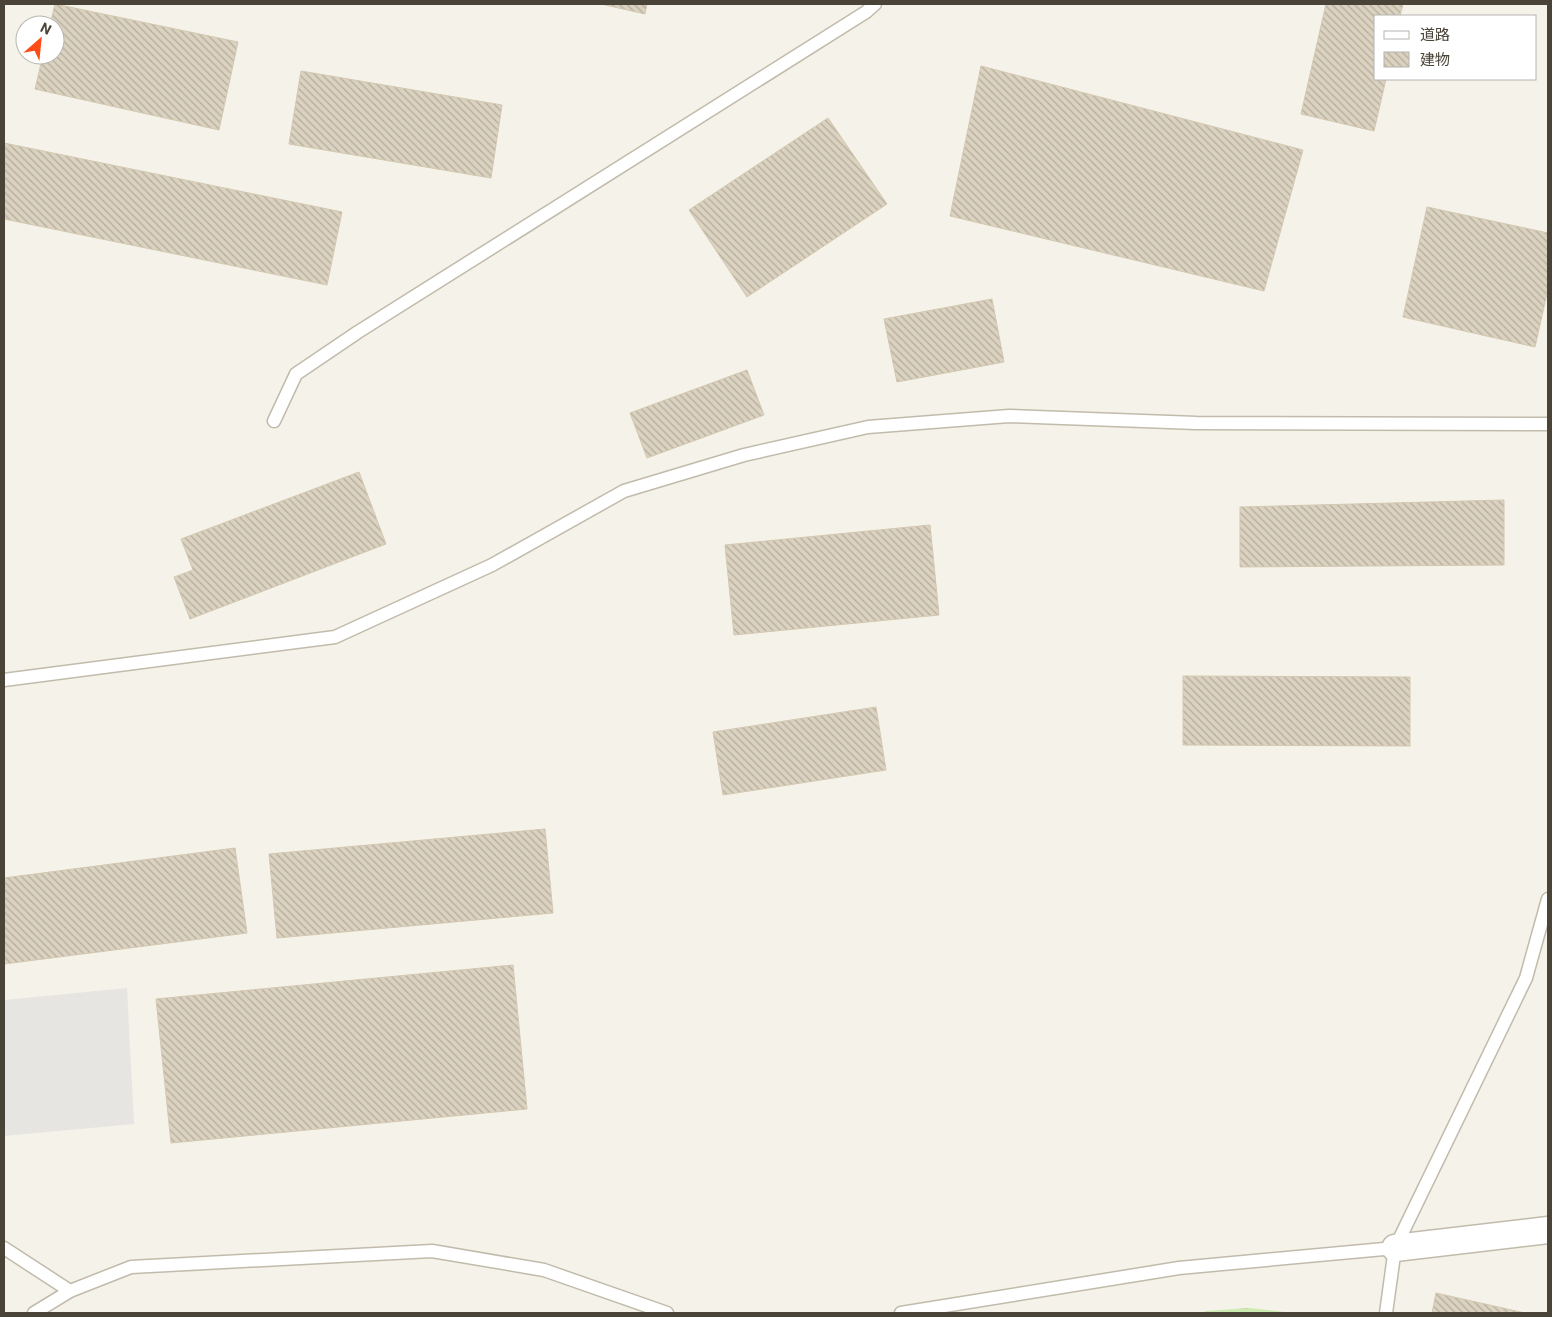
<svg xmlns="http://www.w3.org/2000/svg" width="1552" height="1317" font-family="Roboto,'Noto Sans JP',sans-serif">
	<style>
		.forest { fill: url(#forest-firs) }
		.parking { fill: #e6e5e1 }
		.building { fill: url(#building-back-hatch); stroke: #d3c8b0 }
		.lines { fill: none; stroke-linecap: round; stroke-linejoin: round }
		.lane-casing { stroke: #c1bbab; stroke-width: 15 }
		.street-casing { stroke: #c1bbab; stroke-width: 29 }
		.lane { stroke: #fff; stroke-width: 12 }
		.street { stroke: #fff; stroke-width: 26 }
	</style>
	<defs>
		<pattern id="forest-firs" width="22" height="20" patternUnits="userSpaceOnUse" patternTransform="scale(1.25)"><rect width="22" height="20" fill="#ccebb0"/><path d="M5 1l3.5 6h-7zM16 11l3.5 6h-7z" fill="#b1cb98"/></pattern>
		<pattern id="building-back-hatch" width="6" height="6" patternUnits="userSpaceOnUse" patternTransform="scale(1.25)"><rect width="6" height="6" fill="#dbd2c0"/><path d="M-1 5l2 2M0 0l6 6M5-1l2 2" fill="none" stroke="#b4ac9d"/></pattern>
	</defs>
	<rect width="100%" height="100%" fill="#f5f2e9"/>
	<polygon class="forest" points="1249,1308 1294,1313 1202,1313 1206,1311"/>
	<polygon class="parking" points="127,988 134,1124 4,1136 4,1000"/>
	<g class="building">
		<polygon points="55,4 238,42 219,130 35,89 43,55 55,55 55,25 50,25"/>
		<polygon points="601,4 647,4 645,14"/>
		<polygon points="1326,4 1403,4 1400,16 1376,16 1376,79 1386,79 1374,131 1301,114"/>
		<polygon points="981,66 1303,150 1264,291 950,216"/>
		<polygon points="301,71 502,105 491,178 289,144"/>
		<polygon points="828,118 887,204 747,297 689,210"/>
		<polygon points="4,143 342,212 327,285 4,219"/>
		<polygon points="1427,207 1548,233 1548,289 1535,347 1403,317"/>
		<polygon points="992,299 1004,362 897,382 884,319"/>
		<polygon points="747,370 764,415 647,458 630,413"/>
		<polygon points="359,472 386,544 190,619 174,577 193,570 181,539"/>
		<polygon points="1504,500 1504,565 1240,567 1240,507"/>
		<polygon points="930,525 939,615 734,635 725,545"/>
		<polygon points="1183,676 1410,677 1410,746 1183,745"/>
		<polygon points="876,707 886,770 723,795 713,732"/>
		<polygon points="545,829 553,913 277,938 269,854"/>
		<polygon points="235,848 247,933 4,964 4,878"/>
		<polygon points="513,965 527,1109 171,1143 156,999"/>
		<polygon points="1436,1293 1525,1313 1432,1313"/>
	</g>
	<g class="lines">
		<g class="lane-casing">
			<g id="lane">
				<polyline points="274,421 296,374 358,332 866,12 875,4"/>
				<polyline points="4,680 335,637 492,565 624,491 744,455 868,427 1009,416 1196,423 1548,424"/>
				<polyline points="4,1248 70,1291"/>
				<polyline points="34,1313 70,1291 131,1267 432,1251 544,1270 667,1313"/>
				<polyline points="901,1313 1179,1268 1395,1248"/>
				<polyline points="1386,1313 1395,1248 1526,978 1548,899"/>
			</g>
		</g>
		<g class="street-casing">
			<polyline id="street" points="1395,1248 1548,1230"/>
		</g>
		<use href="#lane" class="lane"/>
		<use href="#street" class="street"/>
	</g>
	<rect width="1552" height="1317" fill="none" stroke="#494437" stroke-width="10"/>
	<rect x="1374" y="15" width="162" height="65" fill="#ffffff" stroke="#b6b4af"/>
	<rect x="1384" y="31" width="25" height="8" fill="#ffffff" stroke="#b6b4af"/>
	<text x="1420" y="40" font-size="15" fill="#494437">道路</text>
	<rect x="1384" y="52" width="25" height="15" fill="url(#building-back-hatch)" stroke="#b6b4af"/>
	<text x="1420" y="65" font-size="15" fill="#494437">建物</text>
	<g transform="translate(40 40) rotate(27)"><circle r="24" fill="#ffffff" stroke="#b6b4af"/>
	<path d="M0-4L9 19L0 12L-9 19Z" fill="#ff4c16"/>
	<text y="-8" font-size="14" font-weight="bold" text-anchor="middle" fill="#494437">N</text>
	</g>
</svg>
